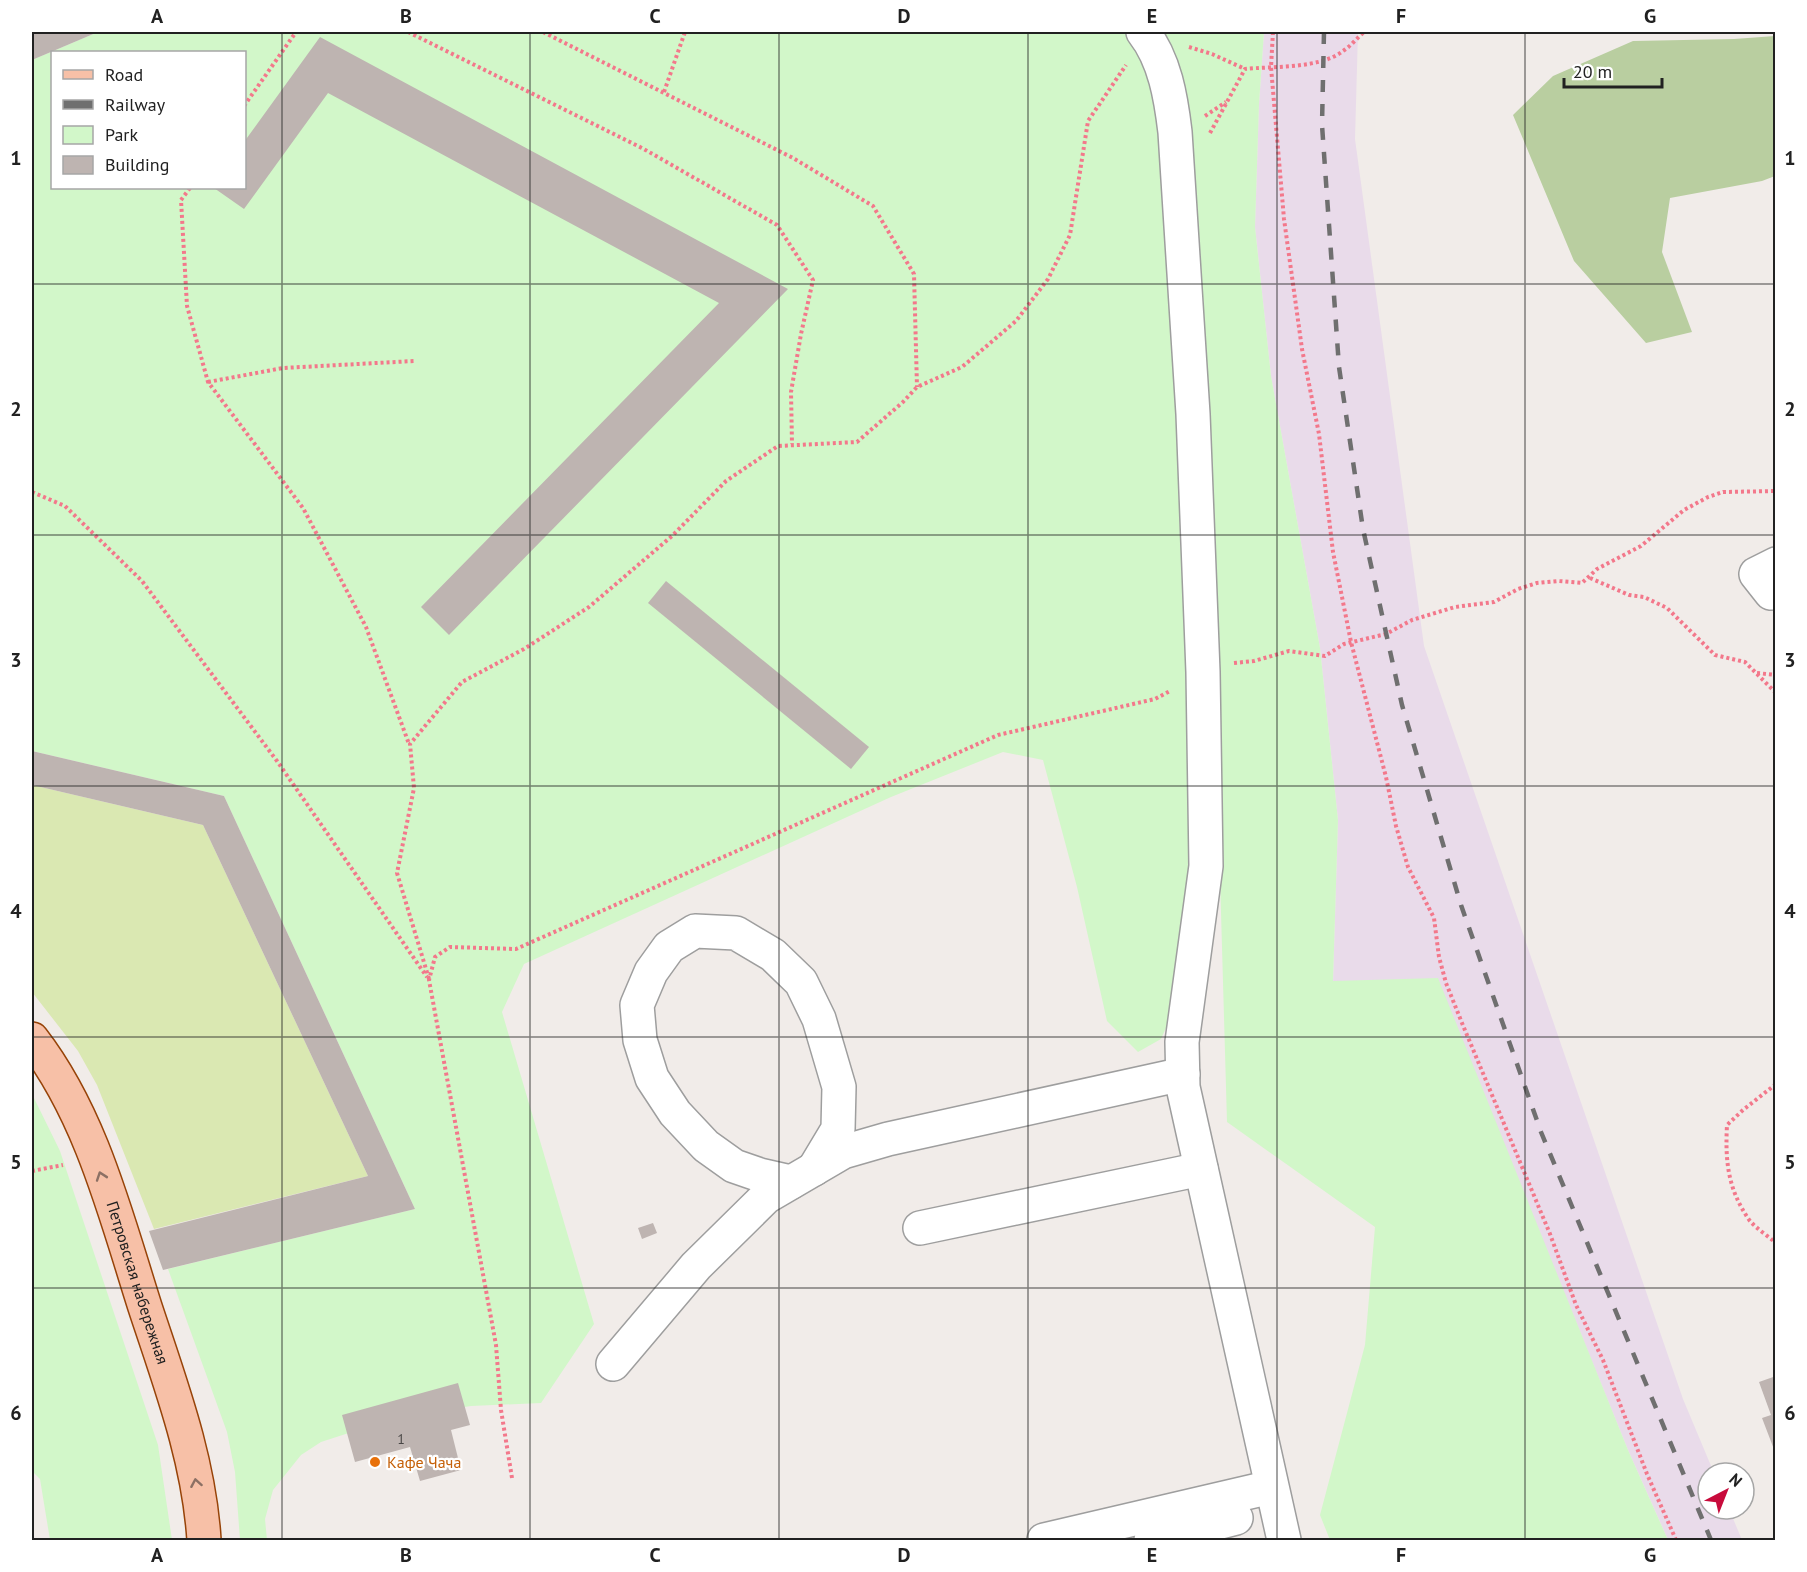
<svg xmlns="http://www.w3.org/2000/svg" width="1807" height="1572" font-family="'PT Sans',sans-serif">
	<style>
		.industrial { fill: #e9dbea }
		.grass { fill: #dae8b2 }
		.forest { fill: #b9cea0 }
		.park { fill: #d2f7c9; fill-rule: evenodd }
		.building { fill: #beb4b1 }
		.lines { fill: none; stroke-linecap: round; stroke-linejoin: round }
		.minor-casing { stroke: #9e9e9e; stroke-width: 36 }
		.major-casing { stroke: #974308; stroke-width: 36 }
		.path { stroke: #f3788b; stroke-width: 4; stroke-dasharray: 3 3; stroke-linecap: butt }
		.minor { stroke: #fff; stroke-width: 33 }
		.major { stroke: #f7c0a7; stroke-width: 33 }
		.rail { stroke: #6f6f6f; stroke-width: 4.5; stroke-dasharray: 12 12; stroke-linecap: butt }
		.oneway { stroke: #8c7064 }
		.grid { fill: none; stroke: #212121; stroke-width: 1.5; stroke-opacity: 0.55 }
		.food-dot { fill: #e8710a; stroke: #fff; stroke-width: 2 }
		.labels { text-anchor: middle; stroke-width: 4.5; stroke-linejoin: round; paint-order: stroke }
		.number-label { font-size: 14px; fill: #484645 }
		.street-label { font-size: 16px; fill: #212121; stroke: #fff }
		.food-label { font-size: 16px; fill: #c56008; stroke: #fff; text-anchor: start }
		.neatline { fill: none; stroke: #212121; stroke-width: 2 }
		.grid-label { font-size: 20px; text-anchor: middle; font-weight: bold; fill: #212121 }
	</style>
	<rect width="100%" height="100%" fill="#f1ece9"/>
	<polygon class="industrial" points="1264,32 1358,32 1355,139 1424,646 1683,1399 1714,1473 1708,1473 1708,1509 1729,1509 1742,1540 1668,1540 1628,1450 1507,1152 1333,982 1338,820 1320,648 1271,376 1255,227 1259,104"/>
	<polygon class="grass" points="32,785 203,825 368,1176 154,1229 97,1085 78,1051 32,992"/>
	<polygon class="forest" points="1775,36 1775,176 1762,181 1670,198 1662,252 1692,332 1646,343 1574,261 1513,115 1553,76 1633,41 1734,39"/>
	<g class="park">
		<path d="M98 32H1128L1161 97 1187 466 1190 863 1178 949 1173 1012 1161 1039 1138 1052 1107 1021 1077 887 1043 760 1003 752 891 797 524 964 502 1012 594 1324 541 1403 471 1406 398 1417 321 1442 301 1455 273 1490 265 1519 267 1540H240L235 1472 227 1432 168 1269 415 1209 224 796 32 751V60ZM52 52H244V188H52Z"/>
		<polygon points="1161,32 1264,32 1259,104 1255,227 1271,376 1320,648 1338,820 1333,981 1438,978 1628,1450 1668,1540 1330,1540 1320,1515 1365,1345 1375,1227 1227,1122 1214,668"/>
		<polygon points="32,1094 60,1151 158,1445 172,1540 50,1540 40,1479 32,1471"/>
	</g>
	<g class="building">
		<polygon points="32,32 98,32 32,60"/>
		<polygon points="320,37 788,289 449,635 421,607 719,303 328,93 244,209 214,188 244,188 244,142"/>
		<polygon points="666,581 869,747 851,769 648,603"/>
		<polygon points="32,751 224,796 415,1209 163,1270 149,1231 368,1176 203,825 32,785"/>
		<polygon points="653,1223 657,1233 642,1239 638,1228"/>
		<polygon points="1776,1376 1776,1452 1775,1452 1762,1418 1771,1415 1759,1382"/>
		<polygon points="458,1383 470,1425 451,1430 461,1470 420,1481 410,1447 355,1462 342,1415"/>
	</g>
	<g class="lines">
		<g class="minor-casing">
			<g id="minor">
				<path d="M1143 32C1165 60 1171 98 1175 132L1193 414 1203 672 1206 866 1182 1042 1183 1087 1284 1540"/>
				<polyline points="1771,593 1756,574 1776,564"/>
				<polyline points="791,1182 760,1175 734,1166 706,1146 675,1113 652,1078 640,1040 637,1005 651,972 669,947 695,931 736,933 773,955 801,982 819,1019 839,1087 838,1129 814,1169"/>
				<polyline points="920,1228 1201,1169"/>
				<polyline points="613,1364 696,1266 766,1197 843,1152 888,1139 1183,1074"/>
				<polyline points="1044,1540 1271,1487"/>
				<polyline points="1151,1540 1236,1518"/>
			</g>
		</g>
		<g class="major-casing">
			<g id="major">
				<path id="s1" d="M32 1039C91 1115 116 1216 145 1307 170 1383 199 1459 204 1540"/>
			</g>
		</g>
		<g class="path">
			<polyline points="408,32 642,148 777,225 813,280 801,334 791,392 792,444"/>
			<polyline points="543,32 793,158 873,206 914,274 917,387"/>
			<polyline points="1273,32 1271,67 1284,219 1302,349 1319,434 1333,552 1351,642 1386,777 1396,826 1408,867 1434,918 1439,957 1446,983 1462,1023 1550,1234 1576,1305 1603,1360 1647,1474 1676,1540"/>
			<polyline points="1189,47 1212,54 1245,69"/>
			<polyline points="664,92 685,32"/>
			<polyline points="244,106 296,32"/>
			<polyline points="1205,116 1226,102"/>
			<path d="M1210 133 1245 69C1273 66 1320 69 1343 51 1351 46 1357 38 1364 32"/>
			<polyline points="190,188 181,200 187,306 208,382 303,508 366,627 409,744"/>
			<polyline points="208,382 283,368 414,361"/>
			<polyline points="32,492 65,506 142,581 277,761 427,977"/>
			<polyline points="1590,578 1629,595 1644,597 1667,608 1715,655 1745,662 1776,693"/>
			<polyline points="1234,663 1254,661 1289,651 1325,656 1344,644 1386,634 1412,620 1455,607 1494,602 1518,589 1537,583 1558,581 1582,583 1597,569 1641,546 1684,510 1708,497 1723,492 1776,491"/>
			<polyline points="1757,673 1776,675"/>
			<polyline points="429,979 397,873 414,788 410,744 462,682 524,649 589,607 672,536 726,481 778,446 857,442 903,402 917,387 962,367 1016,321 1048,279 1070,235 1088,121 1126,65"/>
			<path d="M1776 1084 1743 1110 1727 1125C1725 1162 1728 1190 1750 1221 1757 1229 1768 1236 1776 1243"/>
			<polyline points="32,1171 63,1165"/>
			<polyline points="512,1478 501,1410 496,1345 429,980 435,957 450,947 516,949 998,735 1155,699 1170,691"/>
		</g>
		<use href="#minor" class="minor"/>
		<use href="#major" class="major"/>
		<polyline class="rail" points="1324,32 1322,125 1339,367 1363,529 1402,705 1461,905 1541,1132 1711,1540"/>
	</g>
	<defs><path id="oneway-chevron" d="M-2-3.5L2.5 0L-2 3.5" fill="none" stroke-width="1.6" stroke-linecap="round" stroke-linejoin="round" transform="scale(1.5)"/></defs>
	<g class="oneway">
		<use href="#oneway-chevron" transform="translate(101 1176) rotate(-109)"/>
		<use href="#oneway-chevron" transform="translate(196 1483) rotate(-100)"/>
	</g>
	<path class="grid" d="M282 32V1540M530 32V1540M779 32V1540M1028 32V1540M1277 32V1540M1525 32V1540M32 284H1776M32 535H1776M32 786H1776M32 1037H1776M32 1288H1776"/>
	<circle class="food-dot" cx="375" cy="1462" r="6"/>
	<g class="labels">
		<g class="number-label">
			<text x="401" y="1444">1</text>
		</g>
		<g class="street-label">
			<text dy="6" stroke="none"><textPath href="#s1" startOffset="267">Петровская набережная</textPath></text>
		</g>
		<g class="food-label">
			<text x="387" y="1468">Кафе Чача</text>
		</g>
	</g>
	<rect width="1807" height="1572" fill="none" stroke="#ffffff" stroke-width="66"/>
	<rect x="51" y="51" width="195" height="138" fill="#ffffff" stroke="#a6a6a6" stroke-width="1.5"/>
	<rect x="63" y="70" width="30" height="9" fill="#f7c0a7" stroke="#a6a6a6" stroke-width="1.5"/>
	<text x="105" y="81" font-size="18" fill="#212121">Road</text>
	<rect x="63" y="100" width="30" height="9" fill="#6f6f6f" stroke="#a6a6a6" stroke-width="1.5"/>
	<text x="105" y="111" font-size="18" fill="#212121">Railway</text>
	<rect x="63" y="126" width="30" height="18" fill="#d2f7c9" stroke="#a6a6a6" stroke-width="1.5"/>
	<text x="105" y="141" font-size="18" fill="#212121">Park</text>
	<rect x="63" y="156" width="30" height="18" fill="#beb4b1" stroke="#a6a6a6" stroke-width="1.5"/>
	<text x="105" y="171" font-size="18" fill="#212121">Building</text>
	<g transform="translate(1726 1491) rotate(42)"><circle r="28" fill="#ffffff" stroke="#a6a6a6" stroke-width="1.5"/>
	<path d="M0-4.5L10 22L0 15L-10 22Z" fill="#c80b3c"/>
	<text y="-9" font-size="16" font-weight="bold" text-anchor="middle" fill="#212121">N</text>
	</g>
	<path d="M1564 78v9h98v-9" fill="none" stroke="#212121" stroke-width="3"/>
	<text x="1573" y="78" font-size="18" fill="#212121" stroke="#ffffff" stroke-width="4.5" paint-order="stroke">20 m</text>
	<rect x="33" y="33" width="1741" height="1506" class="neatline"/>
	<g class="grid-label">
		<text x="157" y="23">A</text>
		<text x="406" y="23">B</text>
		<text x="655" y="23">C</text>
		<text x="904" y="23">D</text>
		<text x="1152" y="23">E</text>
		<text x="1401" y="23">F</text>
		<text x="1650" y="23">G</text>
		<text x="16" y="165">1</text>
		<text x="1790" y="165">1</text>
		<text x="16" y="416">2</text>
		<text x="1790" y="416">2</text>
		<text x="16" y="667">3</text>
		<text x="1790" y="667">3</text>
		<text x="16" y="918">4</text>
		<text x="1790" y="918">4</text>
		<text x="16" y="1169">5</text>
		<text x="1790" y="1169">5</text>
		<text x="16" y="1420">6</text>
		<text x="1790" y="1420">6</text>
		<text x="157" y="1562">A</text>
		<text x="406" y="1562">B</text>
		<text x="655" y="1562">C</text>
		<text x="904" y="1562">D</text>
		<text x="1152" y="1562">E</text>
		<text x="1401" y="1562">F</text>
		<text x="1650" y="1562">G</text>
	</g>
</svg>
